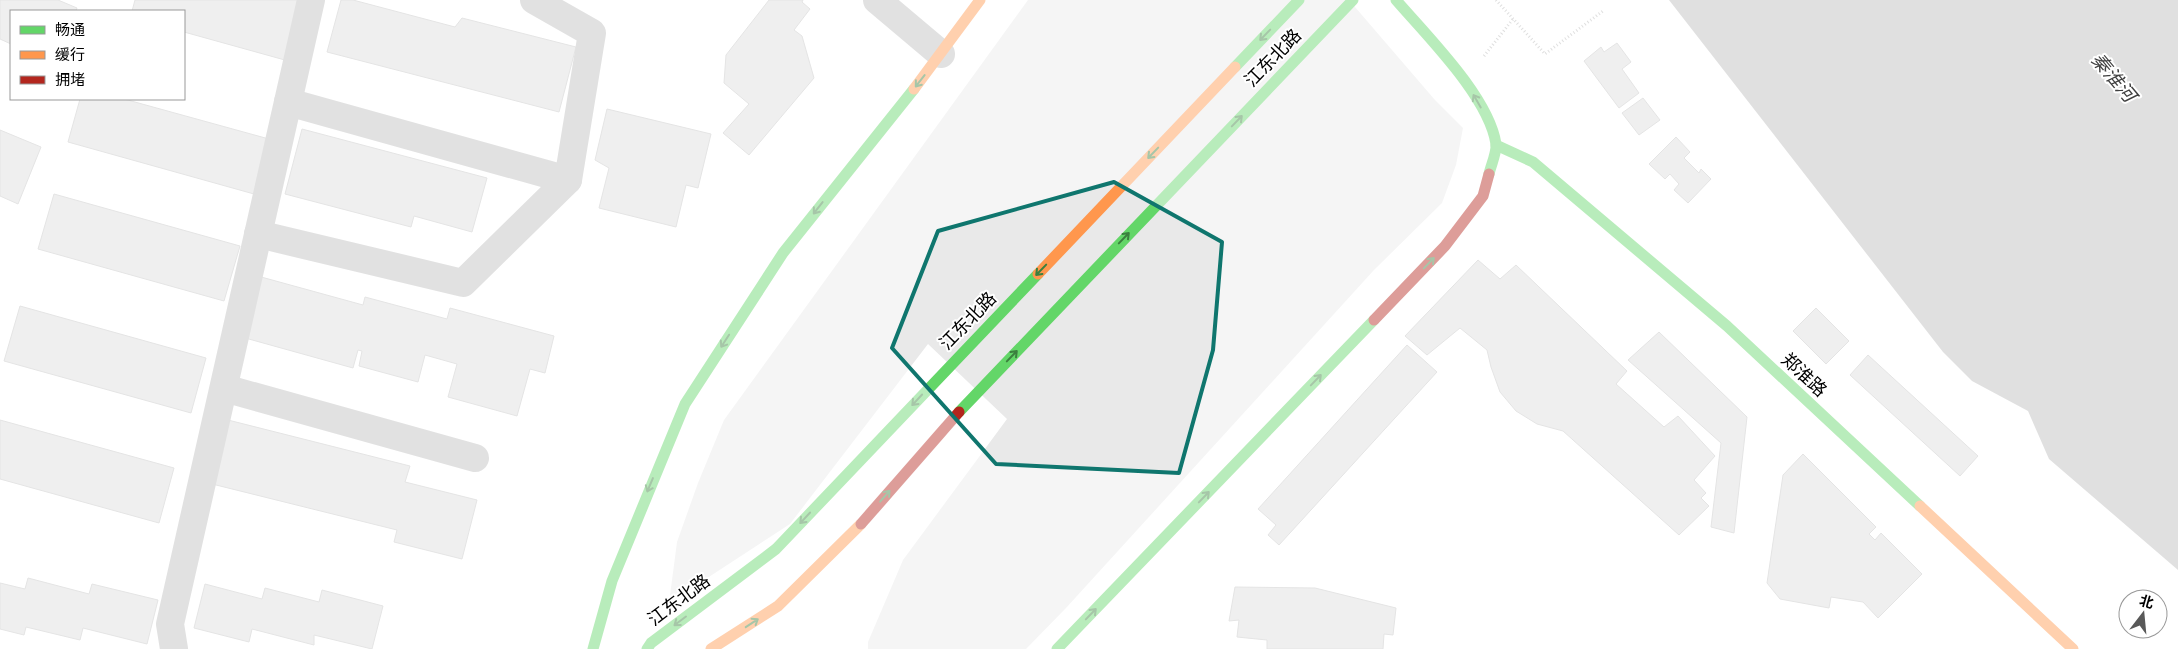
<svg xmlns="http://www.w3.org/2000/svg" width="2178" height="649" font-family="'Exo 2','Noto Sans SC',sans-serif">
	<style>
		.green { fill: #e9e9e9 }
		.water { fill: #bbb }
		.building { fill: #dcdcdc; stroke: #c4c4c4 }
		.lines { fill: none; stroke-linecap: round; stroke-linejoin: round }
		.path { stroke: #b8b8b8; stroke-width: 3; stroke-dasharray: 1 2.5; stroke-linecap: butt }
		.street { stroke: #bdbdbd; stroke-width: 28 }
		.fast { stroke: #63d668; stroke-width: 11 }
		.slow { stroke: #ff974d; stroke-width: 11 }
		.jam { stroke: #b3261e; stroke-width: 11 }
		.oneway { stroke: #3b803e }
		.marked { fill: none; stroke: #0f766e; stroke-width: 4; stroke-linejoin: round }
		.labels { text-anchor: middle; stroke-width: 4; stroke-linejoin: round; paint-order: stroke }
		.street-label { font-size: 18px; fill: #000; stroke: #fff }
		.water-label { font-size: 19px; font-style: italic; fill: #3f3f3f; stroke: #fff }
	</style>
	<rect width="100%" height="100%" fill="#fff"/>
	<polygon class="green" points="1028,0 1349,0 1435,100 1463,128 1456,165 1442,203 1374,270 1066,608 1026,649 868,649 868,642 903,560 1007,419 928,344 790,524 669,603 677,542 698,483 724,420"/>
	<polygon class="water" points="1669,0 2178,0 2178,570 2049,459 2028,411 1972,381 1943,352"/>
	<g class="building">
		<polygon points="0,0 58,0 77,8 76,11 11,11 11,44 0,39"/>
		<polygon points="135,0 309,0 292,62 184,32 184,11 132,11"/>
		<polygon points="341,0 353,0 455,27 462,18 576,47 559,112 327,52"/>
		<polygon points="769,0 803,0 802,2 810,9 794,30 802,36 814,78 749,155 723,133 749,104 724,83 726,55"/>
		<polygon points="1617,43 1631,62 1622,69 1639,93 1619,108 1584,61 1601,47 1604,52"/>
		<polygon points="1643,98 1660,120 1639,135 1622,113"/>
		<polygon points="80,99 124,99 269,139 254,194 68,142"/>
		<polygon points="607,109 711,134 698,188 686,185 676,227 599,208 609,168 595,160"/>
		<polygon points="302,129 487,178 472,232 414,216 411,227 285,194"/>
		<polygon points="0,130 41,147 18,204 0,196"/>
		<polygon points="1676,137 1690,152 1684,158 1699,173 1701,169 1711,179 1688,203 1674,190 1679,184 1670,174 1665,179 1649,164"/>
		<polygon points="54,194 240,246 224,301 38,249"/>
		<polygon points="1478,260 1500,279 1516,265 1627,371 1616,384 1664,427 1678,416 1715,456 1694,480 1706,493 1701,498 1709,506 1679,535 1563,431 1537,424 1516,411 1500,392 1491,367 1487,350 1460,328 1427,355 1405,336"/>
		<polygon points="254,275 363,305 365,297 447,319 450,308 554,336 545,373 530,369 517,416 448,397 457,364 425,355 418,382 359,366 362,351 358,350 353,368 238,336"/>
		<polygon points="20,306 206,358 191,413 4,361"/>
		<polygon points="1816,308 1849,341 1826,364 1793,331"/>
		<polygon points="1659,332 1747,417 1734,533 1711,527 1721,443 1628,360"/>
		<polygon points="1407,345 1437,372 1279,545 1268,535 1276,525 1258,509"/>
		<polygon points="1868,355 1978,456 1960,476 1850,375"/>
		<polygon points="224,419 410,466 405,482 477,500 462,559 394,542 397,530 208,483"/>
		<polygon points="0,420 174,468 159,523 0,479"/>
		<polygon points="1803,454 1876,527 1869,534 1875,540 1881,533 1922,574 1878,618 1863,602 1831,597 1829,608 1780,599 1767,583 1783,475"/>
		<polygon points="28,578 89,594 92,584 158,600 147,644 83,628 80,640 26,627 24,635 0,629 0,583 25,589"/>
		<polygon points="205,584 262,599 265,588 319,602 322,590 383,606 372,649 314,635 314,645 252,629 249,642 194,628"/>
		<polygon points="1235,587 1315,588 1396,608 1393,635 1384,634 1383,649 1267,649 1267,640 1237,637 1239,620 1229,621"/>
	</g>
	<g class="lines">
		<g class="path">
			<polyline points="1496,0 1545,54 1603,11"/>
			<polyline points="1484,56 1513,19"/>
		</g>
		<g class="street">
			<polyline points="877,0 941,54"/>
			<polyline points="288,102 568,180"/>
			<polyline points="258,234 463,283 568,180 592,33 534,0"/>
			<polyline points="224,388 475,458"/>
			<polyline points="174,649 170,624 311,0"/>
		</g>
		<g class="fast">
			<path d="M1396 0C1427 36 1489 97 1496 144 1497 152 1491 165 1489 174"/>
			<polyline points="1235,67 1299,0"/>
			<polyline points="1496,145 1533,162 1727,326 1920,506"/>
			<polyline points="959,412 1353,0"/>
			<polyline points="593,649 612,581 685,404 783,253 914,89"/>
			<polyline points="647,649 651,643 776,549 1038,274"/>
			<polyline points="1057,649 1374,320"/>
		</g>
		<g class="slow">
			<polyline points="914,89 980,0"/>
			<polyline points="1038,274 1235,67"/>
			<polyline points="1920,506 2073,649"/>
			<polyline points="711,649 778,606 861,524"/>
		</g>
		<g class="jam">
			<polyline points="1374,320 1445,246 1483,196 1489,174"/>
			<polyline points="861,524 959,412"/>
		</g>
	</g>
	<defs><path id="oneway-shaft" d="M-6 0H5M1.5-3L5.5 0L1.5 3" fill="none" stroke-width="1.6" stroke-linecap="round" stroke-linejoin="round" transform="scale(1.25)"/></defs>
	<g class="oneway">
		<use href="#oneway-shaft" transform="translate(1265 35) rotate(134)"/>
		<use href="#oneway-shaft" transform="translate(920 81) rotate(128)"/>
		<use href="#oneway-shaft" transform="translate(1477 101) rotate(-120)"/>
		<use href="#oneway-shaft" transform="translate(1237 121) rotate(-46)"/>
		<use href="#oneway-shaft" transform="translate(1153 153) rotate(134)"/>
		<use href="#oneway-shaft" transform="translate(818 208) rotate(128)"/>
		<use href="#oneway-shaft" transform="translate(1124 238) rotate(-46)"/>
		<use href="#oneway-shaft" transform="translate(1429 263) rotate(-46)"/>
		<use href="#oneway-shaft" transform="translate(1041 270) rotate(134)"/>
		<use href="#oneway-shaft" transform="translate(725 341) rotate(123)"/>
		<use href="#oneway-shaft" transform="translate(1012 356) rotate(-46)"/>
		<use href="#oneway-shaft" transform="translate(1316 380) rotate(-46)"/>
		<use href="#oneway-shaft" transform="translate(917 400) rotate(133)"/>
		<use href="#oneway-shaft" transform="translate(650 485) rotate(113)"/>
		<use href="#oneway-shaft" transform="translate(885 496) rotate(-49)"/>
		<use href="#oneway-shaft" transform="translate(1204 497) rotate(-46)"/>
		<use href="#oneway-shaft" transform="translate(805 518) rotate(133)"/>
		<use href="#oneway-shaft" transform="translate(1091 614) rotate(-46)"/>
		<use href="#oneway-shaft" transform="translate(680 621) rotate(143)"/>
		<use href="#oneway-shaft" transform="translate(752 623) rotate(-33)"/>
	</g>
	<path d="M0 0H2178V649H0ZM1114 182 1222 242 1213 350 1179 473 996 464 892 348 938 231Z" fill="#fff" fill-opacity=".55" fill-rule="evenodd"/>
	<path class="marked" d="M1114 182 1222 242 1213 350 1179 473 996 464 892 348 938 231Z"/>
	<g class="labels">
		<g class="street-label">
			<text transform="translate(1273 58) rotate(-46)" y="6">江东北路</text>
			<text transform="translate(968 321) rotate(-46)" y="6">江东北路</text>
			<text transform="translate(1804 375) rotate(43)" y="6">郑淮路</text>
			<text transform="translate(679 600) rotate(-37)" y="6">江东北路</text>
		</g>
		<g class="water-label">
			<text transform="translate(2114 77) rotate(50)" y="7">秦淮河</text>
		</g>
	</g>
	<rect x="10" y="10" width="175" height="90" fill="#ffffff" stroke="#999999"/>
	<rect x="20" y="26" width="25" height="8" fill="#63d668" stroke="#999999"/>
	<text x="55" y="35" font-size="15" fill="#000000">畅通</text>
	<rect x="20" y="51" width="25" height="8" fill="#ff974d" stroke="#999999"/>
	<text x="55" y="60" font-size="15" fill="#000000">缓行</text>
	<rect x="20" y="76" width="25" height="8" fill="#b3261e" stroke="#999999"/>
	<text x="55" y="85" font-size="15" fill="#000000">拥堵</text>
	<g transform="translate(2143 614) rotate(16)"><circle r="24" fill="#ffffff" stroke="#999999"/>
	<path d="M0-4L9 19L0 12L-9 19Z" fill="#595959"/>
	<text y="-8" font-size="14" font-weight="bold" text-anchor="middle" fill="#000000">北</text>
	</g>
</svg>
